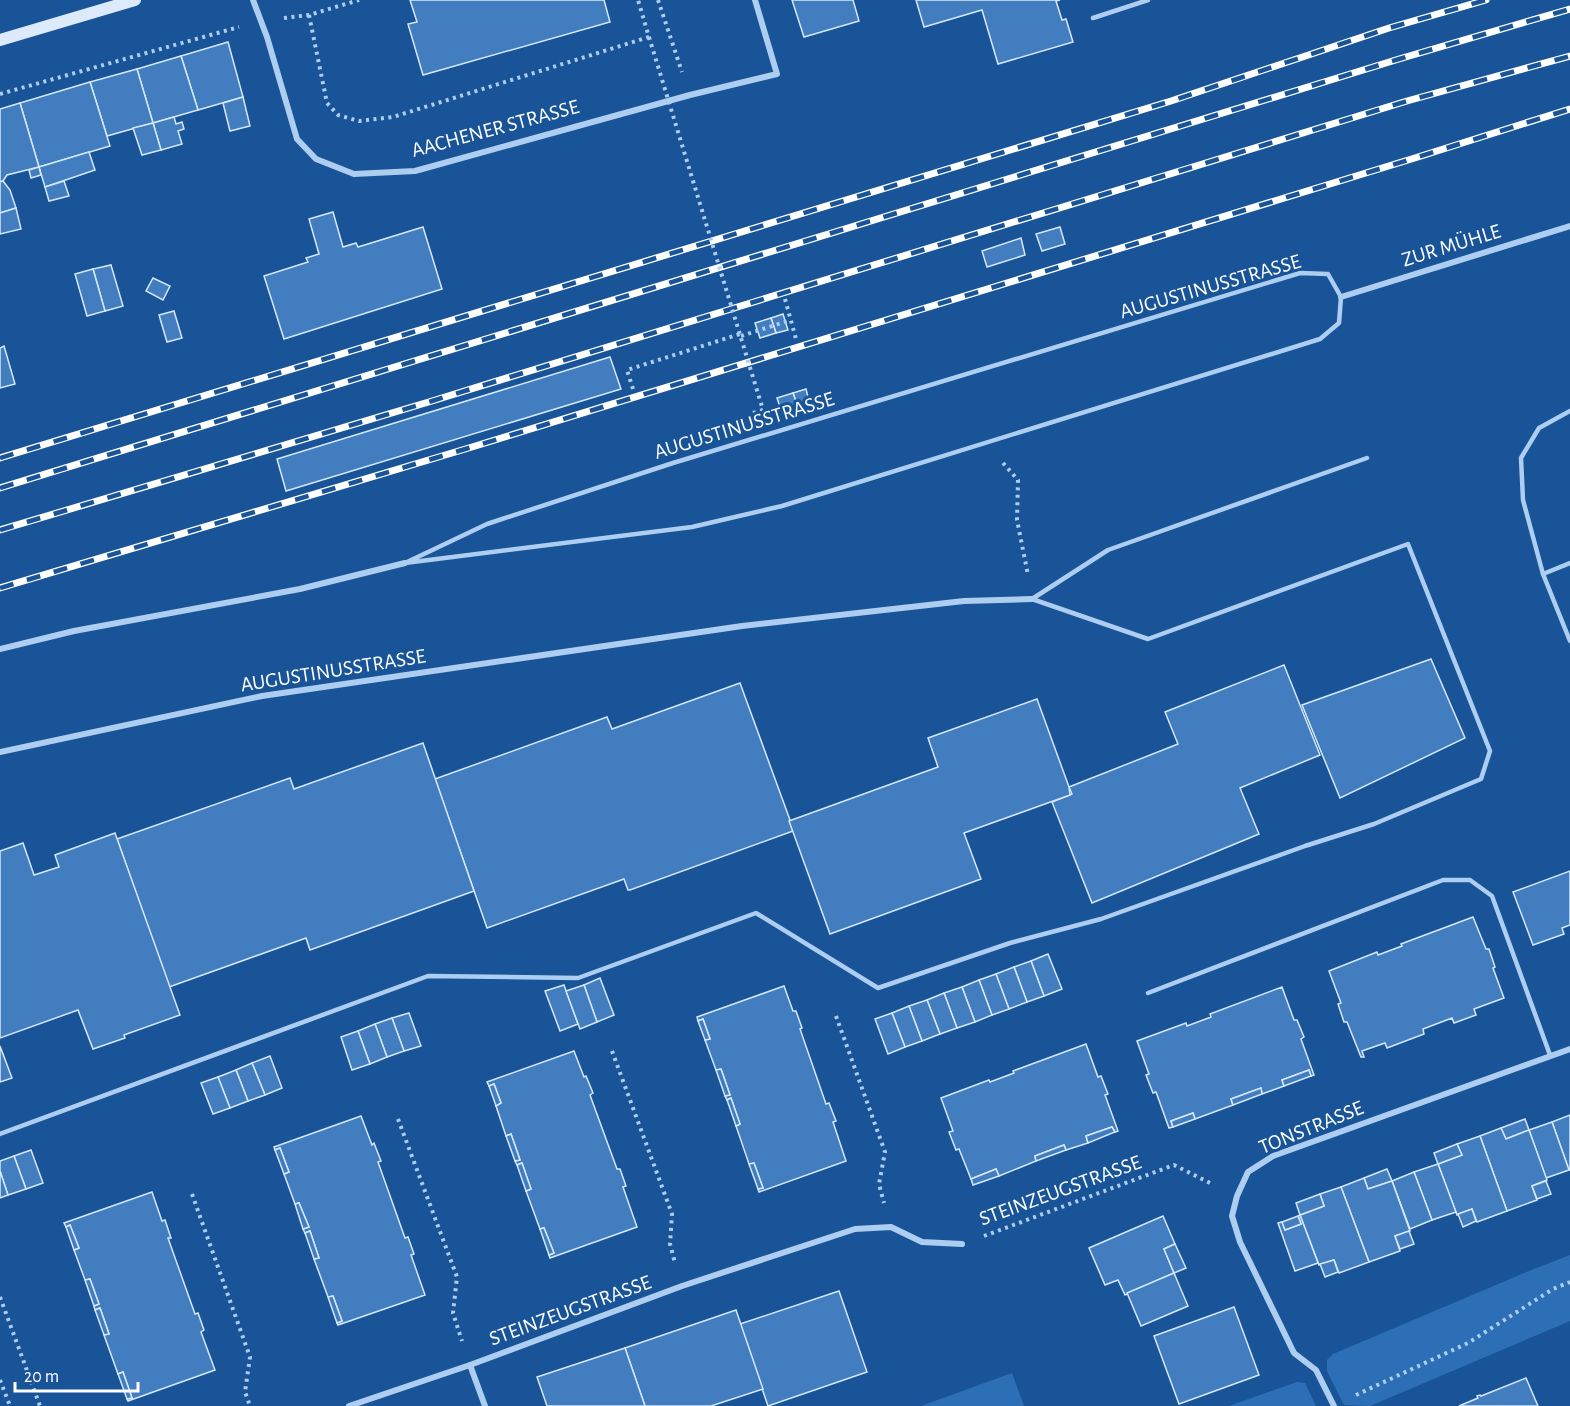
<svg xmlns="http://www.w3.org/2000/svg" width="1570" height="1406" font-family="'Alegreya Sans',sans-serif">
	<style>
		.park { fill: #2d6fb6 }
		.building { fill: #427ebf; stroke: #d5e7fc; stroke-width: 1.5 }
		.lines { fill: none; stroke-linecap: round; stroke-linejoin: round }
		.path { stroke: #adcef1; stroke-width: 4; stroke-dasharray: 3 4.5; stroke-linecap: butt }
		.service { stroke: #adcef1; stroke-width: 4.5 }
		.minor { stroke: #adcef1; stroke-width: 6 }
		.secondary { stroke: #dceafc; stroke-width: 12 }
		.rail-casing { stroke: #fff; stroke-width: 7 }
		.rail { stroke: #195498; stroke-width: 4.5; stroke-dasharray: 14; stroke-linecap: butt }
		.path-bridge { stroke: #adcef1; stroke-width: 4; stroke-dasharray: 3 4.5; stroke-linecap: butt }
		.labels { text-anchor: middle; stroke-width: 6; stroke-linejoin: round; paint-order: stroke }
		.street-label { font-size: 21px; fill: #fff; stroke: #195498 }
	</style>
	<rect width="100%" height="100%" fill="#195498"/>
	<g class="park">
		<polygon points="1570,1255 1570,1321 1370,1406 1344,1405 1327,1371 1327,1360 1333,1354 1529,1271"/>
		<polygon points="1012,1373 1024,1406 921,1406"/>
		<polygon points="1297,1382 1305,1383 1316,1406 1229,1406"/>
	</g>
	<g class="building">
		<polygon points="410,0 604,0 610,22 423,75 408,24 417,22"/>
		<polygon points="792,0 853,0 859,21 804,37"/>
		<polygon points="916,0 1060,0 1056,1 1062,20 1066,19 1073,42 998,64 982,10 924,27"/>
		<polygon points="228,42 243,97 198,110 181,56"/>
		<polygon points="181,56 198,110 153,123 137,69"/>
		<polygon points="137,69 153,123 107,136 90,82"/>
		<polygon points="90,82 110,146 39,167 20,103"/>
		<polygon points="243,97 250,126 230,131 223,103"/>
		<polygon points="20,103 39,167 7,175 3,181 0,182 0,109"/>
		<polygon points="174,117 176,124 182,122 184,129 178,131 182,144 161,150 153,123"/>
		<polygon points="153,123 161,150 142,155 133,128"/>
		<polygon points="89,152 95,170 45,187 39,167"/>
		<polygon points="39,167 41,175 31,178 29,170"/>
		<polygon points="3,181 10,190 16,208 0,213 0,182"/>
		<polygon points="64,181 69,196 49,201 45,187"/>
		<polygon points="16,208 21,229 0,234 0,213"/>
		<polygon points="333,212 343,247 356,243 358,247 423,227 442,289 284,339 264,276 308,262 306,258 319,254 309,219"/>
		<polygon points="1060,227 1065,244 1042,251 1036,234"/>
		<polygon points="1021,238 1025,255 987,267 982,251"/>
		<polygon points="111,265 123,306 105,311 93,269"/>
		<polygon points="93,269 105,311 87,316 75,274"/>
		<polygon points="153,278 170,286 163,300 146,291"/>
		<polygon points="174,311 182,338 167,342 159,315"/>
		<polygon points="783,314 788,330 776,333 771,318"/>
		<polygon points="771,318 776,333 760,338 755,323"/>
		<polygon points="4,346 15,384 0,388 0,348"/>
		<polygon points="610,357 621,389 286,491 277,459"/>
		<polygon points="806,389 810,405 798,408 793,393"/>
		<polygon points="793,393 798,408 782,413 777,398"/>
		<polygon points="1431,659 1465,738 1340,798 1302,705"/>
		<polygon points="1284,665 1320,755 1240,788 1259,834 1092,903 1052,802 1072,794 1069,787 1178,744 1165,712"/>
		<polygon points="740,683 790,820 793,831 630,890 628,890 624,879 487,928 435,779 607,717 612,729"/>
		<polygon points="1037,699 1069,787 1070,795 964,833 981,879 830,934 789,821 938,767 928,738"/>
		<polygon points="423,743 474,891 310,950 306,938 169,987 117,839 290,778 294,789"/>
		<polygon points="115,833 180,1015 124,1035 125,1038 93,1049 78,1010 0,1038 0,851 23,843 34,875 59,867 55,855"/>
		<polygon points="1570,871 1570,925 1562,928 1564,934 1533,945 1513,892"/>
		<polygon points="1473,917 1486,949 1489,949 1495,967 1493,968 1504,998 1474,1009 1476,1015 1454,1023 1452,1018 1423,1029 1424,1034 1387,1048 1385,1043 1362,1051 1364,1057 1361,1057 1347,1022 1344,1022 1338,1004 1341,1003 1329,971 1377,952 1378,955 1402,946 1401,944"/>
		<polygon points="1048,954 1062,989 1044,996 1031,961"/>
		<polygon points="1031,961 1044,996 1027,1002 1014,967"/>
		<polygon points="1014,967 1027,1002 1009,1009 996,974"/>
		<polygon points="996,974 1009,1009 992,1015 979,980"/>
		<polygon points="600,978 614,1015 597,1022 584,985"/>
		<polygon points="979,980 992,1015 975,1022 962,987"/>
		<polygon points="564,985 578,1024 560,1031 545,991"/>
		<polygon points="584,985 597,1022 580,1029 566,991"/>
		<polygon points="784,986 793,1011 796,1011 802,1028 800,1029 826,1104 829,1103 836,1121 833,1122 846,1161 759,1192 758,1189 763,1188 754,1163 749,1164 736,1126 740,1124 731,1098 727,1100 725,1096 730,1095 721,1069 716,1070 705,1040 710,1039 703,1019 698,1021 697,1017"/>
		<polygon points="962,987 975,1022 957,1028 944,993"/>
		<polygon points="1282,987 1294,1020 1297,1020 1304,1037 1301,1039 1314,1075 1311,1076 1309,1070 1282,1080 1284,1086 1262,1094 1261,1088 1231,1099 1233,1105 1195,1119 1193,1113 1171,1121 1173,1127 1169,1128 1156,1092 1153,1093 1146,1075 1149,1074 1137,1041 1186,1023 1187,1026 1211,1017 1210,1014"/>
		<polygon points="944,993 957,1028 940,1034 927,1000"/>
		<polygon points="927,1000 940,1034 922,1041 909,1006"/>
		<polygon points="909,1006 922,1041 905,1047 892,1013"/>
		<polygon points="409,1013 421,1046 404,1051 392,1018"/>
		<polygon points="892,1013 905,1047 888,1054 875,1019"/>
		<polygon points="392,1018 404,1051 387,1057 375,1024"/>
		<polygon points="703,1019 710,1039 705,1040 698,1021"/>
		<polygon points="375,1024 387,1057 370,1064 358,1031"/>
		<polygon points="358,1031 370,1064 352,1070 341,1037"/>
		<polygon points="1086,1044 1098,1077 1101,1076 1108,1094 1105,1095 1118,1131 1115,1132 1112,1127 1086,1136 1088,1143 1066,1150 1064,1145 1035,1156 1036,1161 999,1176 996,1169 971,1179 959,1149 956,1150 949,1132 953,1131 941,1098 989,1080 990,1082 1014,1073 1013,1071"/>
		<polygon points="0,1046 12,1078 0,1082"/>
		<polygon points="574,1051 584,1077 586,1076 593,1093 590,1095 617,1169 620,1169 626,1186 623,1187 637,1227 550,1258 549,1255 554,1253 544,1228 540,1229 526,1191 531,1189 522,1163 517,1165 515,1161 520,1160 511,1134 506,1136 496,1106 501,1103 494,1084 489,1086 487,1082"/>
		<polygon points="270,1056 282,1088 265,1095 252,1063"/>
		<polygon points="252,1063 265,1095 248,1101 236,1070"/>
		<polygon points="721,1069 730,1095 725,1096 716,1070"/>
		<polygon points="236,1070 248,1101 230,1108 218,1077"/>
		<polygon points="1309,1070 1311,1076 1284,1086 1282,1080"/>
		<polygon points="218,1077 230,1108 213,1114 201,1083"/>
		<polygon points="494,1084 501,1103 496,1106 489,1086"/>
		<polygon points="1261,1088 1262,1094 1233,1105 1231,1099"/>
		<polygon points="731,1098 740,1124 736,1126 727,1100"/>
		<polygon points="1193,1113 1195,1119 1173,1127 1171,1121"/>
		<polygon points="1570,1115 1570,1170 1569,1170 1552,1122"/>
		<polygon points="361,1116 372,1145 374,1143 381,1161 378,1162 405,1238 408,1237 414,1254 411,1255 425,1295 338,1325 337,1323 342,1321 333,1296 328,1297 314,1259 319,1258 310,1231 305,1233 303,1229 309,1227 299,1203 295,1204 284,1174 289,1172 280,1148 275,1150 274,1147"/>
		<polygon points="1525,1119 1529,1130 1506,1139 1501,1128"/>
		<polygon points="1552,1122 1569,1170 1546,1178 1529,1130"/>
		<polygon points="1112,1127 1115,1132 1088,1143 1086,1136"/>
		<polygon points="1501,1128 1506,1139 1529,1130 1547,1180 1532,1186 1537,1200 1507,1211 1480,1136"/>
		<polygon points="511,1134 520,1160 515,1161 506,1136"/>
		<polygon points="1480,1136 1507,1211 1477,1222 1472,1209 1457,1215 1438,1164 1462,1155 1457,1144"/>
		<polygon points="1457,1144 1462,1155 1438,1164 1434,1153"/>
		<polygon points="1064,1145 1066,1150 1036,1161 1035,1156"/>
		<polygon points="280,1148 289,1172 284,1174 275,1150"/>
		<polygon points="31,1150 43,1183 26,1189 14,1156"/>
		<polygon points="14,1156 26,1189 8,1195 0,1171 0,1161"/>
		<polygon points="522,1163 531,1189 526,1191 517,1165"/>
		<polygon points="754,1163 763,1188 758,1189 749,1164"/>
		<polygon points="1438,1164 1456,1212 1432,1220 1414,1172"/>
		<polygon points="996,1169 999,1176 973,1185 971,1179"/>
		<polygon points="1387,1169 1392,1181 1368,1189 1364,1178"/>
		<polygon points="0,1171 8,1195 0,1198"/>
		<polygon points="1414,1172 1432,1220 1410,1229 1392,1181"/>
		<polygon points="1364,1178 1368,1189 1392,1181 1410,1231 1395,1236 1400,1251 1369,1262 1341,1187"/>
		<polygon points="1546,1181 1551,1194 1537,1199 1532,1186"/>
		<polygon points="1341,1187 1369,1262 1339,1273 1334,1260 1319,1265 1300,1215 1324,1206 1320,1194"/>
		<polygon points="152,1192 162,1221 165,1220 171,1238 168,1238 195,1314 198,1313 204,1330 201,1332 215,1370 128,1401 127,1399 132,1398 123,1372 118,1374 104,1335 109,1334 100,1308 95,1310 94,1306 99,1304 90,1279 85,1280 74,1250 79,1248 70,1225 66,1227 64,1223"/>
		<polygon points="1320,1194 1324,1206 1300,1215 1296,1203"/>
		<polygon points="299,1203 309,1227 303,1229 295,1204"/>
		<polygon points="1472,1209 1476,1221 1463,1227 1458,1214"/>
		<polygon points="1300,1215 1318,1263 1295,1271 1278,1223 1282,1222 1285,1230 1301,1224 1298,1216"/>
		<polygon points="1163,1216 1175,1244 1164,1249 1174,1273 1125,1295 1118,1280 1105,1285 1089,1248"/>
		<polygon points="1298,1216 1301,1224 1285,1230 1282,1222"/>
		<polygon points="70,1225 79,1248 74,1250 66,1227"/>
		<polygon points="544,1228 554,1253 549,1255 540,1229"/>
		<polygon points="310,1231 319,1258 314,1259 305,1233"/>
		<polygon points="1409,1231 1414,1244 1400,1249 1395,1236"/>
		<polygon points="1175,1244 1186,1268 1174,1273 1164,1249"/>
		<polygon points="1334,1260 1338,1272 1325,1277 1320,1264"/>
		<polygon points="1174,1273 1188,1306 1141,1326 1127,1293"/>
		<polygon points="90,1279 99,1304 94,1306 85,1280"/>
		<polygon points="839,1291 867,1372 768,1406 740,1324"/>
		<polygon points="333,1296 342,1321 337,1323 328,1297"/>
		<polygon points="1234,1307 1259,1375 1179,1404 1154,1336"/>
		<polygon points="100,1308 109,1334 104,1335 95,1310"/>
		<polygon points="736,1310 763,1389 711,1406 645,1406 625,1348"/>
		<polygon points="625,1348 645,1406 547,1406 537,1377"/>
		<polygon points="123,1372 132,1398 127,1399 118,1374"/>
		<polygon points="1526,1378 1538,1406 1459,1406 1478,1398 1477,1396 1480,1395 1481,1396"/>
	</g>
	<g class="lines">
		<g class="path">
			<polyline points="658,0 682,72"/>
			<polyline points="309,15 327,103 338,115 359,121 393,117 649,37 638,0"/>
			<polyline points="284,18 309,15 359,0"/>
			<polyline points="0,94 239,27"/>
			<polyline points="785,299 796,339"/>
			<polyline points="741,336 791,320"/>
			<polyline points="633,389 627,370 740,334"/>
			<polyline points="1003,463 1018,480 1017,520 1028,575"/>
			<polyline points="836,1016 885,1152 879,1184 884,1203"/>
			<polyline points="612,1051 672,1214 670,1244 675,1263"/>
			<polyline points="398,1119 457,1277 453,1313 462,1341"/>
			<polyline points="192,1194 250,1357 245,1392 250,1406"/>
			<polyline points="984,1236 1174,1165 1214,1185"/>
			<polyline points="0,1297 40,1406"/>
			<polyline points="0,1380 10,1406"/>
			<polyline points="1356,1395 1468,1343 1553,1289 1570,1282"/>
		</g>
		<g class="service">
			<polyline points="1093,18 1148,0"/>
			<polygon points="1300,273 1328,274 1341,297 1339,323 1320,339 782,506 692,527 405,563 487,524 673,463"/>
			<polyline points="1570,411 1539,428 1521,458 1523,500 1543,574 1570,641"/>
			<polyline points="1543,574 1570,563"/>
			<polyline points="1032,599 1108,550 1367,458"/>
			<polyline points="1148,993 1443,880 1470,880 1492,896 1550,1055"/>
			<polyline points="0,1134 428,976 578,978 756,913 878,988 1010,943 1101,919 1305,846 1374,824 1481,779 1490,751 1408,544 1148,639 1032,599"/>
		</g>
		<g class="minor">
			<polyline points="253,0 267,37 297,139 316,159 354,174 415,171 690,95 777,74 755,0"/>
			<polyline points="1341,297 1570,226"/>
			<polyline points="0,649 74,631 300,589 405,563"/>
			<polyline points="0,752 262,696 742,626 964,601 1032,599"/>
			<polyline points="470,1365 485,1406"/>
			<polyline points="349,1406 470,1365 682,1286 855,1229 891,1227 922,1242 962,1244"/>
			<polyline points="1334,1406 1316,1370 1294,1353 1240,1242 1232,1216 1237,1196 1248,1172 1273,1156 1570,1049"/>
		</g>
		<polyline class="secondary" points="0,40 135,0"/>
		<g class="rail-casing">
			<g id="rail">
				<polyline points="0,458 1171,101 1389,28 1486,0"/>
				<polyline points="0,488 1399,59 1570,9"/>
				<polyline points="0,530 432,401 1407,101 1570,56"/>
				<polyline points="0,588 472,447 1418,157 1570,109"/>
			</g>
		</g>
		<use href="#rail" class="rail"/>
		<polyline class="path-bridge" points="649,37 763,410 753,413"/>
	</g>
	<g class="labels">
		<g class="street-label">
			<text transform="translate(495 128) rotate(-15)" y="7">AACHENER STRASSE</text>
			<text transform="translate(1451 245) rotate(-17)" y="7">ZUR MÜHLE</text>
			<text transform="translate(1210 286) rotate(-16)" y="7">AUGUSTINUSSTRASSE</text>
			<text transform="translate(744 425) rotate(-17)" y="7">AUGUSTINUSSTRASSE</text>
			<text transform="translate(333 670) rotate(-9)" y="7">AUGUSTINUSSTRASSE</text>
			<text transform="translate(1311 1127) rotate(-22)" y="7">TONSTRASSE</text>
			<text transform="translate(1060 1190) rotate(-20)" y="7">STEINZEUGSTRASSE</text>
			<text transform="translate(570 1310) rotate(-20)" y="7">STEINZEUGSTRASSE</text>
		</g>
	</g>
	<path d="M15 1382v9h123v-9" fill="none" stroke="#ffffff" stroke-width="3"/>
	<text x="24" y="1382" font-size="18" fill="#ffffff" stroke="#195498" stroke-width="4.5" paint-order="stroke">20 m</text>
</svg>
